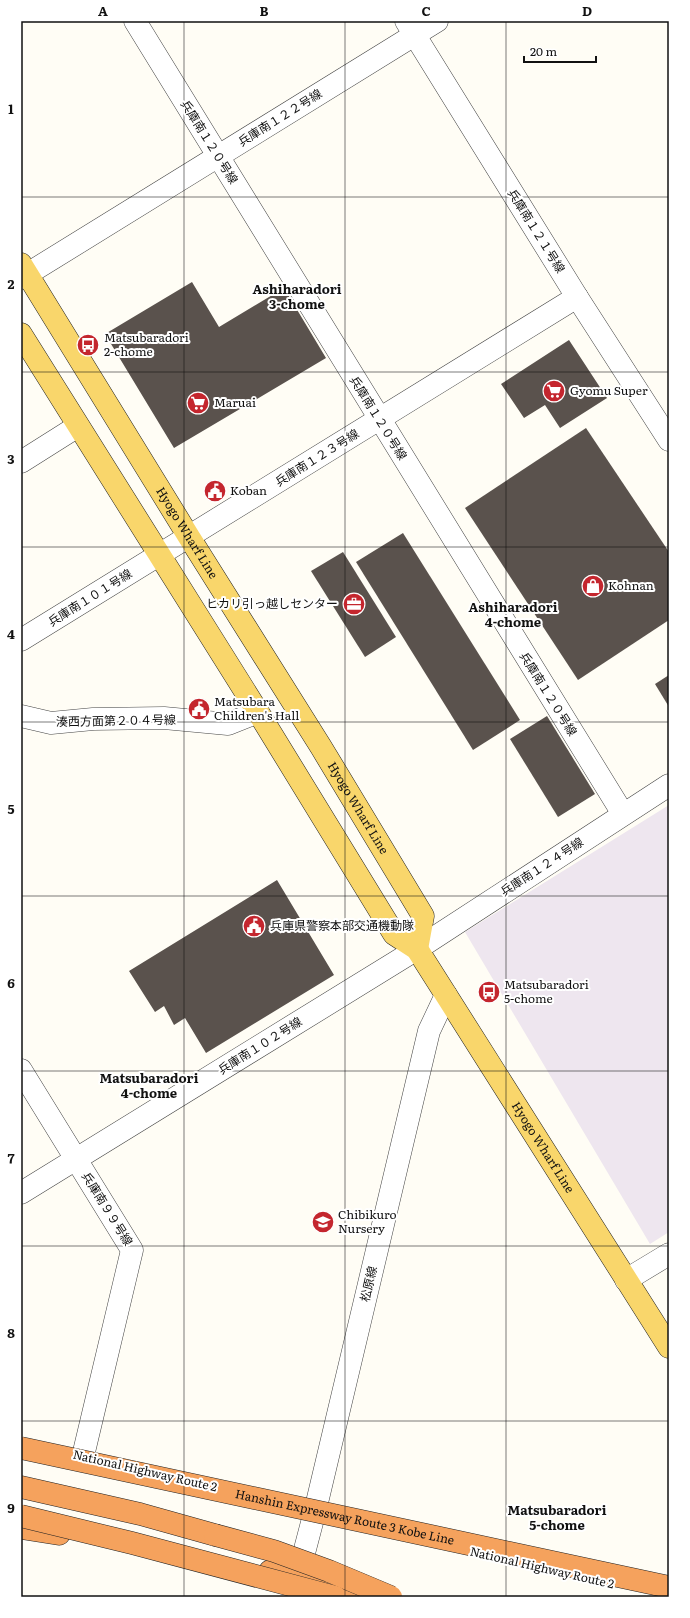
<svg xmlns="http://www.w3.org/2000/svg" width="690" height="1618" font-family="Literata,'Noto Sans JP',serif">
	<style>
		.industrial { fill: #eee6ef }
		.building { fill: #5a524d }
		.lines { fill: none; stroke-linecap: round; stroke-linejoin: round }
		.minor-casing { stroke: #444; stroke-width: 23 }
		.major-casing { stroke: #222; stroke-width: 23 }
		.highway-casing { stroke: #222; stroke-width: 23 }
		.minor { stroke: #fff; stroke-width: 22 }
		.major { stroke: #f9d66b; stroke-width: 22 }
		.highway { stroke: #f5a25d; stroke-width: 22 }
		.highway-bridge-casing { stroke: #222; stroke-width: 23; stroke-linecap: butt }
		.highway-bridge { stroke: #f5a25d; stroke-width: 22 }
		.grid { fill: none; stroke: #111; stroke-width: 1; stroke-opacity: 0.55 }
		.labels { text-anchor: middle; stroke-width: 4; stroke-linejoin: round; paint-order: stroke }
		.street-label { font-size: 12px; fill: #111; stroke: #fff }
		.poi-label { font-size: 12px; fill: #111; stroke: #fff; text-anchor: start }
		.neighbourhood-label { font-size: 13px; font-weight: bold; fill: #111; stroke: #fff }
		.neatline { fill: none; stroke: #111; stroke-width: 1.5 }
		.grid-label { font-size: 13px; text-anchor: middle; font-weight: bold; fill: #111 }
	</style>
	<rect width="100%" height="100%" fill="#fffdf5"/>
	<polygon class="industrial" points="669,805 669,1232 650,1244 465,932"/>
	<g class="building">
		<polygon points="192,282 219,327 284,288 326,358 174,448 105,334"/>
		<polygon points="569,340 607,398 560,428 545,405 524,418 501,384"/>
		<polygon points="586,428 669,552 669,620 578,680 465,508"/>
		<polygon points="403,533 520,720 473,750 356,562"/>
		<polygon points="343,552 396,637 365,657 311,571"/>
		<polygon points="669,675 669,707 655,684"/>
		<polygon points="547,716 595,794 558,817 510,739"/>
		<polygon points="277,880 334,975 206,1053 185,1018 174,1025 164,1006 155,1012 129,971"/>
	</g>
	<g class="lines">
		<g class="minor-casing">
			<g id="minor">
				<polyline points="135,21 623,814"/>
				<polyline points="406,21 577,297 669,440"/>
				<polyline points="21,278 437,21"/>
				<polyline points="21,462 78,426"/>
				<polyline points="21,640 577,297"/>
				<polyline points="21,716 51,723 93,719 164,718 228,724 258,712"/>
				<polyline points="21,1070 132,1250 83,1456"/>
				<polyline points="21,1193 417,949 669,785"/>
				<polyline points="626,1280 669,1254"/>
				<polyline points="298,1576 315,1511 429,1031 446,995"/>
			</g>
		</g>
		<g class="major-casing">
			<g id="major">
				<path id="s1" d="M21 264 189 537 321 747 423 916 417 949"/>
				<path id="s2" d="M21 334 258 712 394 934 417 949 669 1347"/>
			</g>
		</g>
		<g class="highway-casing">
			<g id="highway">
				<polyline points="21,1487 140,1514 215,1535"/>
				<polyline points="21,1528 59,1534"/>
				<polyline points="270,1571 354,1587"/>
			</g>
		</g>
		<use href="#minor" class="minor"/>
		<use href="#major" class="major"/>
		<use href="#highway" class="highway"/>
		<g class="highway-bridge-casing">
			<g id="highway-bridge">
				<path id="s3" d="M21 1448 669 1587"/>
				<polyline points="21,1516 132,1543 335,1597"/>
				<polyline points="215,1535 274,1551 329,1571 391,1597"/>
			</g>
		</g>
		<use href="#highway-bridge" class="highway-bridge"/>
	</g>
	<path class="grid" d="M184 21V1597M345 21V1597M506 21V1597M21 197H669M21 372H669M21 547H669M21 722H669M21 896H669M21 1071H669M21 1246H669M21 1421H669"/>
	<defs>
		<g id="bus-disc" transform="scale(1.15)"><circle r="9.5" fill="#c4262e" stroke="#fff"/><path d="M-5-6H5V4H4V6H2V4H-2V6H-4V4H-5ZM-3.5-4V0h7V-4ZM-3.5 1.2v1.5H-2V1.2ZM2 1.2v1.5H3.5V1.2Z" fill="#fff"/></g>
		<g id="supermarket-disc" transform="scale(1.15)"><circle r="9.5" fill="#c4262e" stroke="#fff"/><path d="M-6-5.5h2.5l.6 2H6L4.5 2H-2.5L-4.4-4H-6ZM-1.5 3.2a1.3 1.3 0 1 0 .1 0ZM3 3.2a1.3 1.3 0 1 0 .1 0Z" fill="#fff"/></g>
		<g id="civic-disc" transform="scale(1.15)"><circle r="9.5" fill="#c4262e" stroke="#fff"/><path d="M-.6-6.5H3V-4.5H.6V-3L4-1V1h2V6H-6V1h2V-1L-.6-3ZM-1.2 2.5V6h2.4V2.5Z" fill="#fff"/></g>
		<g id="shop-disc" transform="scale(1.15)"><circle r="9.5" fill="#c4262e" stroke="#fff"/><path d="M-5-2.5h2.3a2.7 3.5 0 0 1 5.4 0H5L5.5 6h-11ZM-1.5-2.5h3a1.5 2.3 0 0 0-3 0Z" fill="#fff"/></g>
		<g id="office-disc" transform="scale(1.15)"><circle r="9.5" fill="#c4262e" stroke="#fff"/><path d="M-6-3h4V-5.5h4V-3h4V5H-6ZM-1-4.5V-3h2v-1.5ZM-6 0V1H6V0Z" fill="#fff"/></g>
		<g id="school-disc" transform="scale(1.15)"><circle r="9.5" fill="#c4262e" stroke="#fff"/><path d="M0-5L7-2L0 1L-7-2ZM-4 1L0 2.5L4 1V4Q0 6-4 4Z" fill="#fff"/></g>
	</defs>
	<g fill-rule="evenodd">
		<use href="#bus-disc" x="88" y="345"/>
		<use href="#supermarket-disc" x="554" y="391"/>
		<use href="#supermarket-disc" x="198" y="403"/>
		<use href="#civic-disc" x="215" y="491"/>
		<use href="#shop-disc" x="593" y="586"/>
		<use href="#office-disc" x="354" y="604"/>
		<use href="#civic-disc" x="199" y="709"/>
		<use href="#civic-disc" x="254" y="926"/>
		<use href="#bus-disc" x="489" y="992"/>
		<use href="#school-disc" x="323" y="1222"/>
	</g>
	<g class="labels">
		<g class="street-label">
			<text transform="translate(280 118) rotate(-32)" y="4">兵庫南１２２号線</text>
			<text transform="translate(209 142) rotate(58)" y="4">兵庫南１２０号線</text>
			<text transform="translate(536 231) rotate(58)" y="4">兵庫南１２１号線</text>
			<text transform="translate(378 418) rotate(58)" y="4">兵庫南１２０号線</text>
			<text transform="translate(317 458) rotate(-32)" y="4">兵庫南１２３号線</text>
			<text dy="4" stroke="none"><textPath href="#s1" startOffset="316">Hyogo Wharf Line</textPath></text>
			<text transform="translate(90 598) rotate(-32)" y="4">兵庫南１０１号線</text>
			<text transform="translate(548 694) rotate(58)" y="4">兵庫南１２０号線</text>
			<text transform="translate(116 721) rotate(-1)" y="4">湊西方面第２０４号線</text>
			<text dy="4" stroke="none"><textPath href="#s1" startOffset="640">Hyogo Wharf Line</textPath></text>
			<text transform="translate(542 867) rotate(-33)" y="4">兵庫南１２４号線</text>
			<text transform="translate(260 1046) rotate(-32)" y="4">兵庫南１０２号線</text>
			<text dy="4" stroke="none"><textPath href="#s2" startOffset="969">Hyogo Wharf Line</textPath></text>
			<text transform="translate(107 1209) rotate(58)" y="4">兵庫南９９号線</text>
			<text transform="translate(369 1284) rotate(-77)" y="4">松原線</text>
			<text transform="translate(145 1471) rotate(13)" y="4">National Highway Route 2</text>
			<text dy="4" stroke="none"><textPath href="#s3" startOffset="331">Hanshin Expressway Route 3 Kobe Line</textPath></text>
			<text transform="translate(542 1568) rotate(13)" y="4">National Highway Route 2</text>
		</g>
		<g class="poi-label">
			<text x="104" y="342">Matsubaradori<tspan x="104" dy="14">2-chome</tspan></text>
			<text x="570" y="395">Gyomu Super</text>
			<text x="214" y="407">Maruai</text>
			<text x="230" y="495">Koban</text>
			<text x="608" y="590">Kohnan</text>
			<text x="338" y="608" text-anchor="end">ヒカリ引っ越しセンター</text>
			<text x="214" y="706">Matsubara<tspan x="214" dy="14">Children's Hall</tspan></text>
			<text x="270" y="930">兵庫県警察本部交通機動隊</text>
			<text x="504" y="989">Matsubaradori<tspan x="504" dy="14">5-chome</tspan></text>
			<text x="338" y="1219">Chibikuro<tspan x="338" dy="14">Nursery</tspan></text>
		</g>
		<g class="neighbourhood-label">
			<text x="297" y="294">Ashiharadori<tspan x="297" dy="15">3-chome</tspan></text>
			<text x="513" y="612">Ashiharadori<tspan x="513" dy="15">4-chome</tspan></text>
			<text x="149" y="1083">Matsubaradori<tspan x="149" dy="15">4-chome</tspan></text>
			<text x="557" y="1515">Matsubaradori<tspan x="557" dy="15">5-chome</tspan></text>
		</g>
	</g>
	<rect width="690" height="1618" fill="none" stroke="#ffffff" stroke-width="44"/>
	<path d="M524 56v6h72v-6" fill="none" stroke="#111111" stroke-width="2"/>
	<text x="530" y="56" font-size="12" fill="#111111" stroke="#ffffff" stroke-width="3" paint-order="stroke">20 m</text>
	<rect x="22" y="22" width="646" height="1574" class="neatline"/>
	<g class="grid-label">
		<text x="103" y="16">A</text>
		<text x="264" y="16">B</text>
		<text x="426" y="16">C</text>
		<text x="587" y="16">D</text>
		<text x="11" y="114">1</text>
		<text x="11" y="289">2</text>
		<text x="11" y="464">3</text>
		<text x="11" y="639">4</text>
		<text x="11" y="814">5</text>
		<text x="11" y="988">6</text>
		<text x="11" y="1163">7</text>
		<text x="11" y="1338">8</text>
		<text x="11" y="1513">9</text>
	</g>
</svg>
